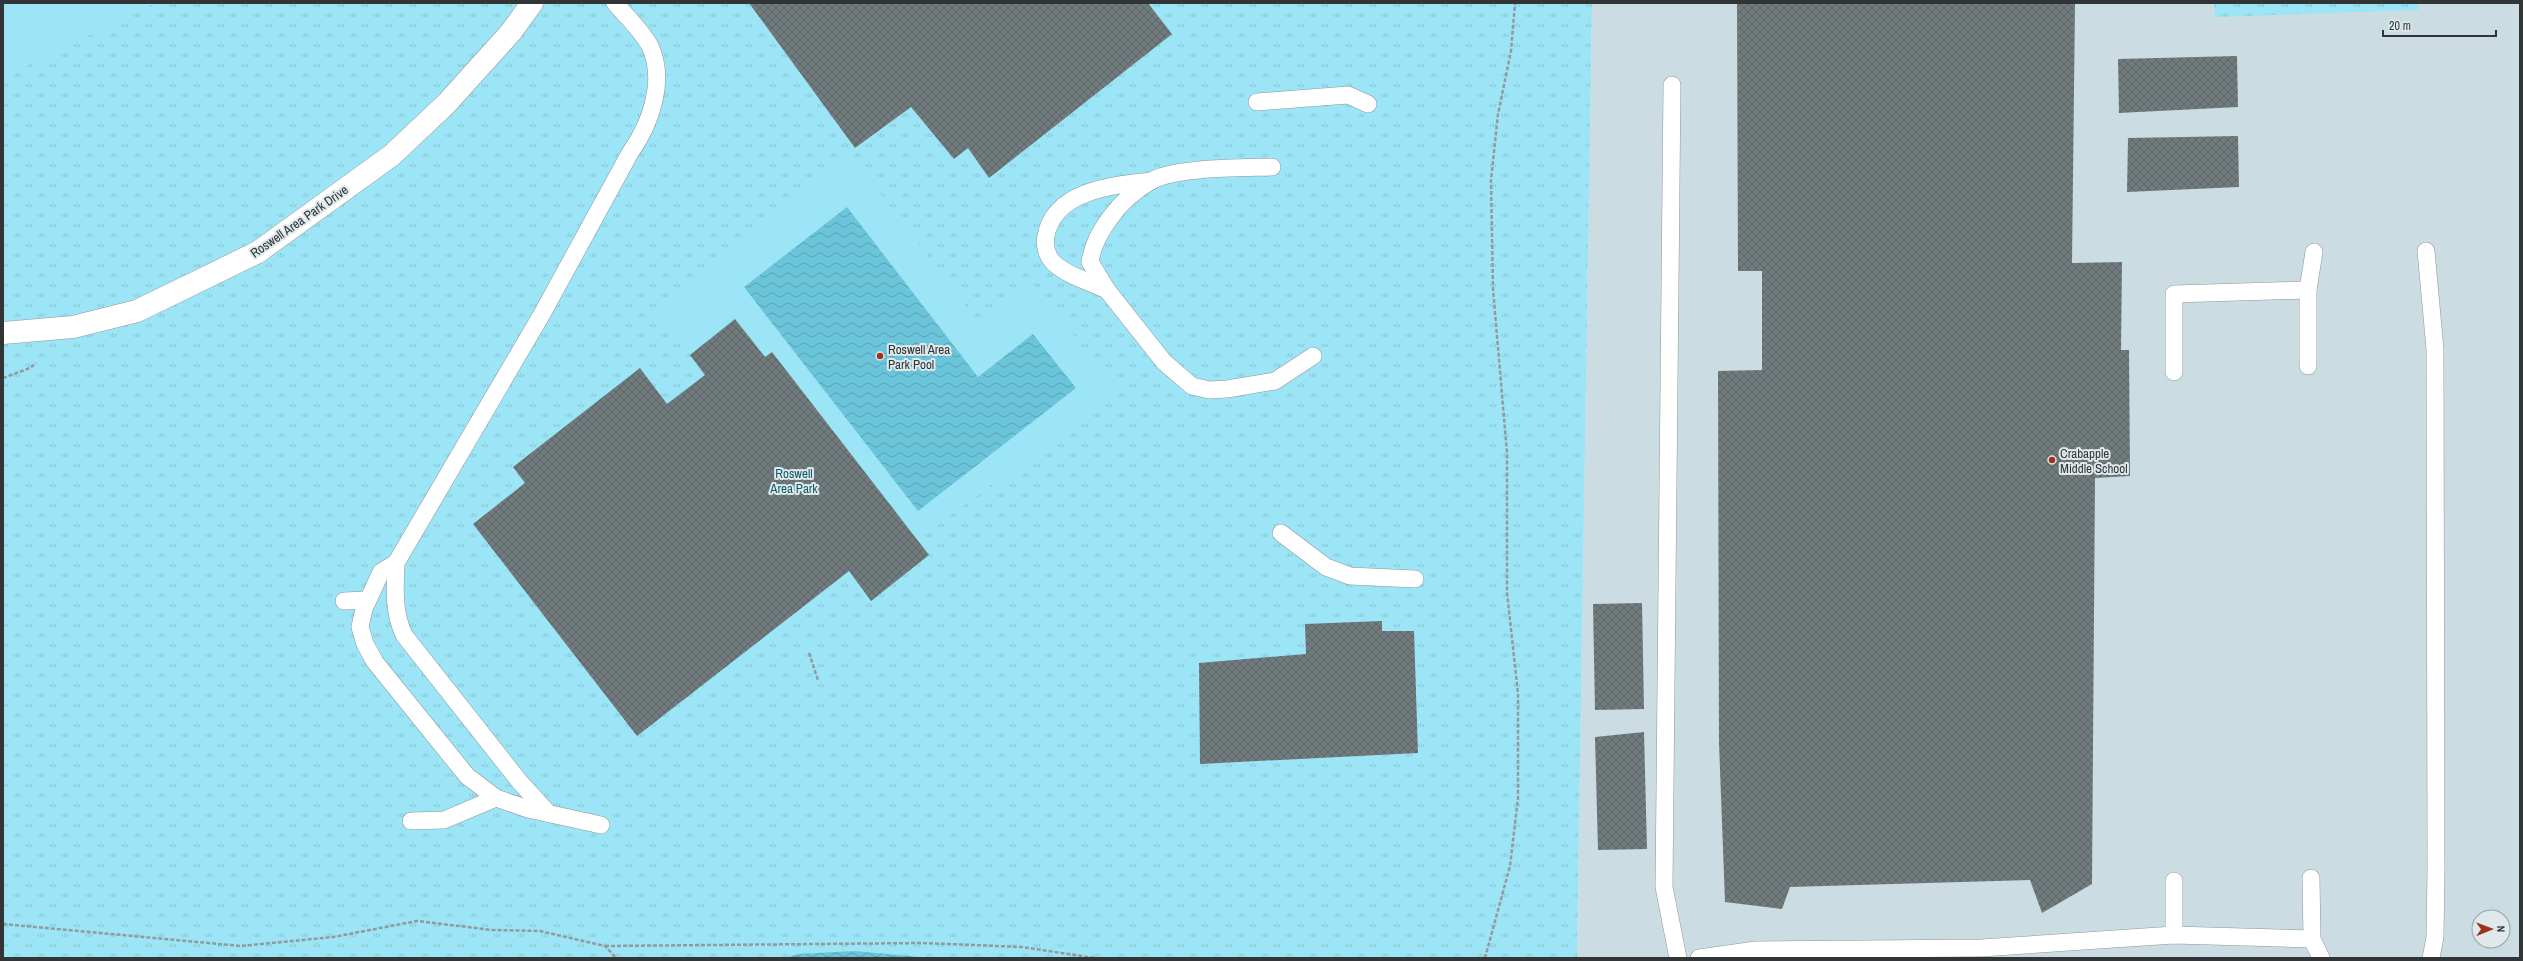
<svg xmlns="http://www.w3.org/2000/svg" width="2523" height="961" font-family="'Archivo Narrow',sans-serif">
	<style>
		.built { fill: #cbdde2; fill-rule: evenodd }
		.park { fill: url(#park-tufts) }
		.garden { fill: #9ce5f7 }
		.water { fill: url(#water-waves) }
		.building { fill: url(#building-cross-hatch) }
		.lines { fill: none; stroke-linecap: round; stroke-linejoin: round }
		.lane-casing { stroke: #8d9699; stroke-width: 18 }
		.street-casing { stroke: #8d9699; stroke-width: 23 }
		.path { stroke: #939a9c; stroke-width: 2.5; stroke-dasharray: 4 2; stroke-linecap: butt }
		.lane { stroke: #fff; stroke-width: 17 }
		.street { stroke: #fff; stroke-width: 22 }
		.poi-dot { fill: #9c341a; stroke: #dfe9ec; stroke-width: 1.5 }
		.labels { text-anchor: middle; stroke-width: 4; stroke-linejoin: round; paint-order: stroke }
		.street-label { font-size: 13px; fill: #313536; stroke: #dfe9ec }
		.poi-label { font-size: 13px; fill: #313536; stroke: #dfe9ec; text-anchor: start }
		.park-label { font-size: 13px; fill: #0f5c6b; stroke: #dfe9ec }
	</style>
	<defs>
		<pattern id="park-tufts" width="24" height="20" patternUnits="userSpaceOnUse"><rect width="24" height="20" fill="#9ce5f7"/><path d="M3 7l-1-3M5 7V3M7 7l1-3M15 17l-1-3M17 17v-4M19 17l1-3" fill="none" stroke="#87c5d4"/></pattern>
		<pattern id="water-waves" width="16" height="10" patternUnits="userSpaceOnUse"><rect width="16" height="10" fill="#6bc5da"/><path d="M0 5q4-4 8 0t8 0" fill="none" stroke="#59a1b2"/></pattern>
		<pattern id="building-cross-hatch" width="8" height="8" patternUnits="userSpaceOnUse"><rect width="8" height="8" fill="#717b7d"/><path d="M0 0l8 8M0 8l8-8" fill="none" stroke="#5d6667"/></pattern>
	</defs>
	<rect width="100%" height="100%" fill="#dfe9ec"/>
	<path class="built" d="M1592 3H2520V958H1577ZM2479 917H2503V941H2479Z"/>
	<g class="park">
		<polygon points="3,3 1592,3 1577,958 3,958"/>
		<polygon points="2214,3 2418,3 2418,10 2215,17"/>
	</g>
	<g class="garden">
		<polygon points="3,3 155,3 3,77"/>
		<polygon points="852,157 981,326 1034,285 1118,392 918,539 772,352 765,357 735,319 690,355 655,307"/>
	</g>
	<g class="water">
		<polygon points="847,207 978,377 1033,334 1076,388 918,511 744,287"/>
		<polygon points="854,951 921,957 925,958 786,958 797,954"/>
	</g>
	<g class="building">
		<polygon points="749,3 1148,3 1172,34 989,178 968,148 954,159 911,107 855,148"/>
		<polygon points="1737,3 2075,3 2072,263 2122,262 2121,350 2129,350 2130,476 2095,478 2092,884 2042,913 2030,880 1790,887 1782,909 1725,902 1719,743 1718,371 1762,370 1762,271 1738,271"/>
		<polygon points="2237,56 2238,107 2119,113 2118,59"/>
		<polygon points="2238,136 2239,187 2127,192 2128,138"/>
		<polygon points="735,319 765,357 772,352 929,555 871,601 849,571 637,736 473,524 525,483 513,467 640,368 667,404 705,375 690,355"/>
		<polygon points="1642,603 1644,709 1595,710 1593,604"/>
		<polygon points="1382,621 1382,631 1414,631 1418,753 1200,764 1199,663 1306,654 1305,624"/>
		<polygon points="1644,732 1647,849 1598,850 1595,737"/>
	</g>
	<g class="lines">
		<g class="lane-casing">
			<g id="lane">
				<polyline points="1672,85 1664,887 1678,958"/>
				<polyline points="1257,102 1348,95 1368,104"/>
				<path d="M1272 167C1242 168 1175 167 1151 181 1135 190 1120 204 1110 218 1100 232 1093 244 1090 262L1107 290 1164 362 1192 386 1209 390 1227 389 1275 381 1313 356"/>
				<polyline points="2426,251 2435,349 2436,869 2435,937 2431,958"/>
				<path d="M1107 290C1091 282 1068 276 1055 264 1047 257 1044 246 1046 236 1054 190 1114 185 1151 181"/>
				<polyline points="2308,366 2308,290 2314,252"/>
				<polyline points="2174,372 2174,294 2308,290"/>
				<polyline points="1281,533 1326,567 1350,576 1415,579"/>
				<polyline points="396,563 381,572 364,609 360,627 365,644 375,662 467,776 496,798 528,809 601,825"/>
				<polyline points="344,601 368,600"/>
				<path d="M548 813 519 781 404 635C393 611 395 589 396 563L542 314 630 153C651 123 666 81 650 46 642 31 626 16 615 3"/>
				<polyline points="411,821 444,820 496,798"/>
				<polyline points="2311,878 2312,939 2321,958"/>
				<polyline points="2174,935 2174,881"/>
				<polyline points="1699,958 1756,950 1981,948 2174,935 2312,939"/>
			</g>
		</g>
		<g class="street-casing">
			<polyline id="street" points="3,333 73,327 137,311 258,252 392,155 447,103 511,32 532,3"/>
		</g>
		<g class="path">
			<polyline points="3,378 30,368 36,363"/>
			<polyline points="809,653 818,680"/>
			<polyline points="3,924 241,946 333,937 417,921 492,930 540,931 605,946 616,958"/>
			<polyline points="605,946 923,943 1022,947 1095,958"/>
			<polyline points="1485,958 1510,866 1518,798 1518,694 1507,592 1507,453 1493,289 1491,180 1498,114 1511,51 1515,3"/>
		</g>
		<use href="#lane" class="lane"/>
		<use href="#street" class="street"/>
	</g>
	<g class="poi-dot">
		<circle cx="880" cy="356" r="4"/>
		<circle cx="2052" cy="460" r="4"/>
	</g>
	<g class="labels">
		<g class="street-label">
			<text transform="translate(299 221) rotate(-35)" y="5">Roswell Area Park Drive</text>
		</g>
		<g class="poi-label">
			<text x="888" y="354">Roswell Area<tspan x="888" dy="15">Park Pool</tspan></text>
			<text x="2060" y="458">Crabapple<tspan x="2060" dy="15">Middle School</tspan></text>
		</g>
		<g class="park-label">
			<text x="794" y="478">Roswell<tspan x="794" dy="15">Area Park</tspan></text>
		</g>
	</g>
	<rect width="2523" height="961" fill="none" stroke="#313536" stroke-width="8"/>
	<g transform="translate(2491 929) rotate(89)"><circle r="19" fill="#dfe9ec" stroke="#99a1a3"/>
	<path d="M0-3L7 15L0 10L-7 15Z" fill="#9c341a"/>
	<text y="-6" font-size="11" font-weight="bold" text-anchor="middle" fill="#313536">N</text>
	</g>
	<path d="M2383 30v6h113v-6" fill="none" stroke="#313536" stroke-width="2"/>
	<text x="2389" y="30" font-size="12" fill="#313536" stroke="#dfe9ec" stroke-width="3" paint-order="stroke">20 m</text>
</svg>
